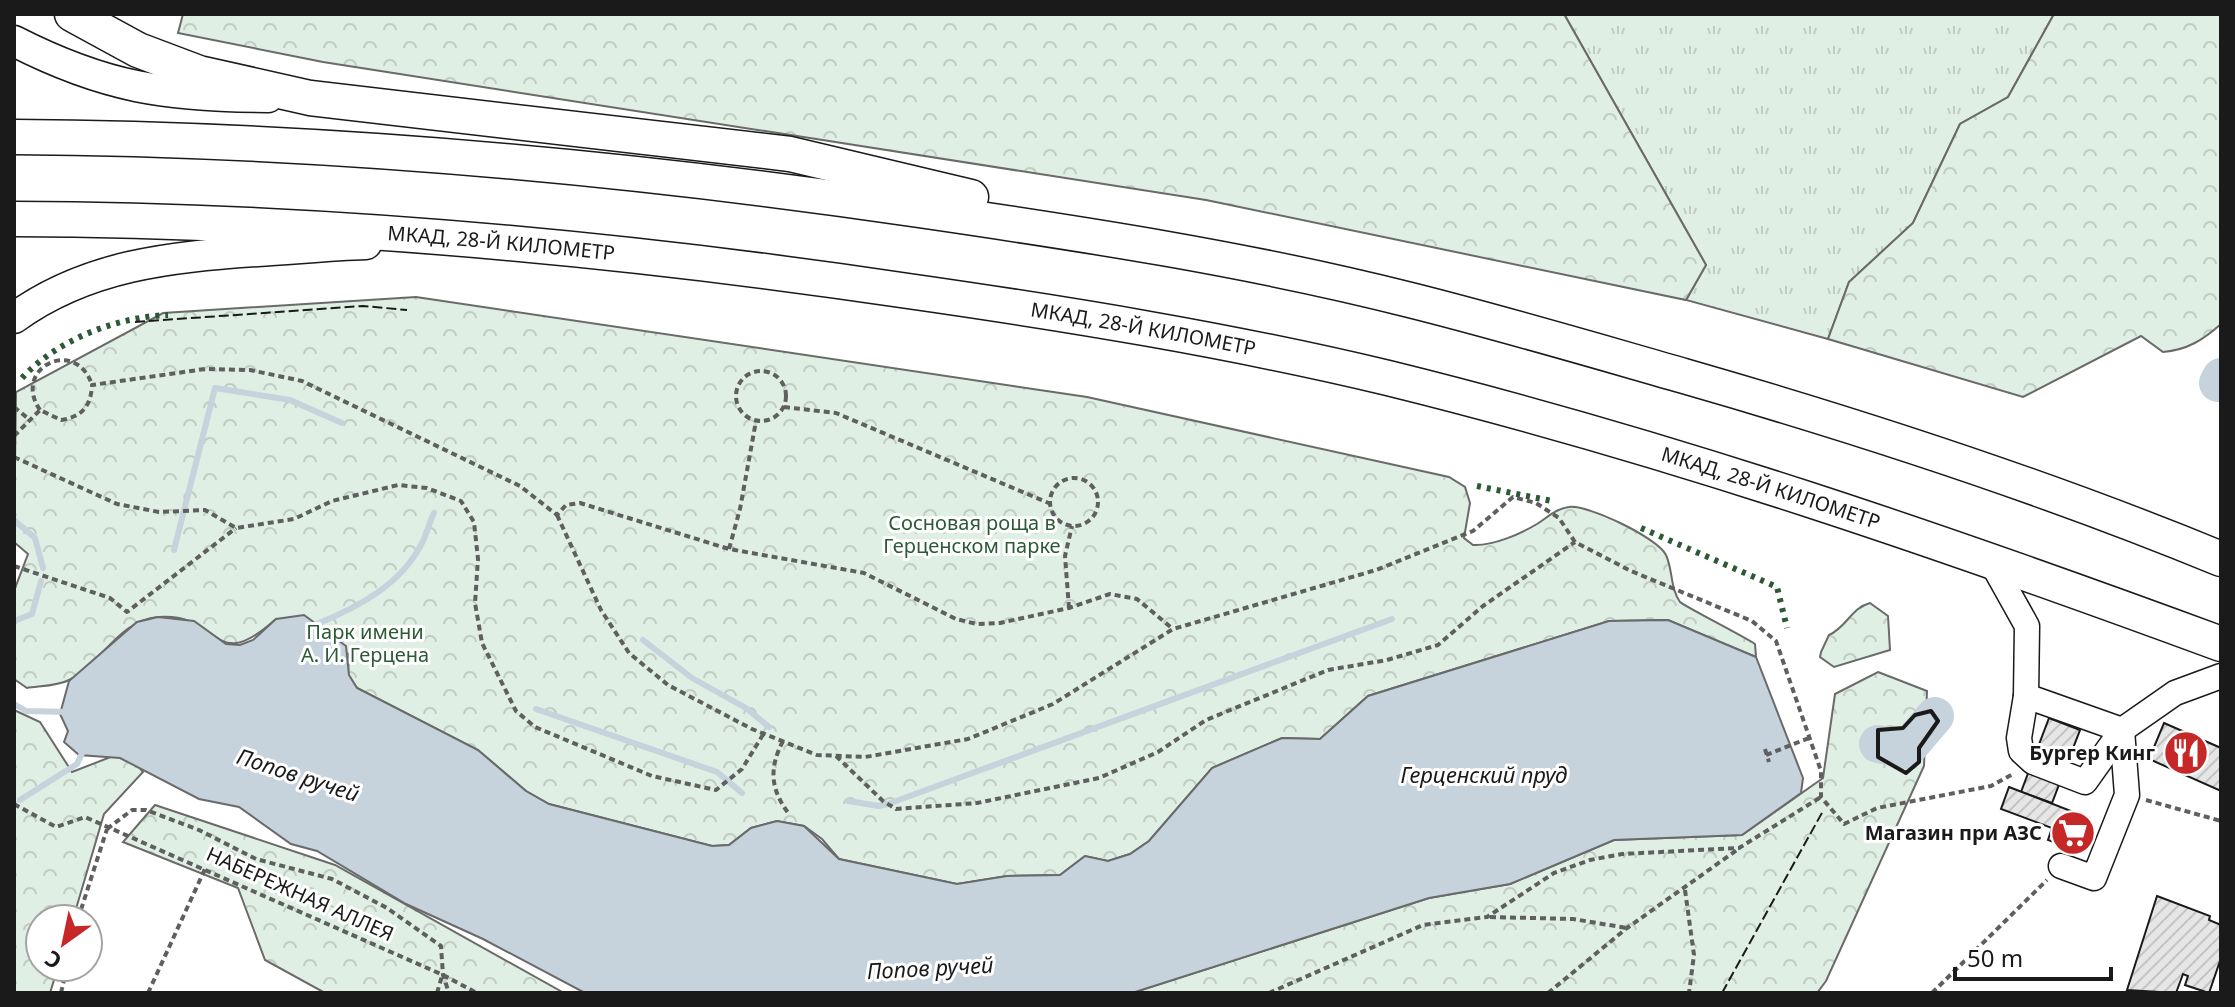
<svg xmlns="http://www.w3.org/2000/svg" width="2235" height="1007" font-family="'Noto Sans',sans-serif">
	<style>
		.grass { fill: url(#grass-tufts); stroke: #6a6a6a; stroke-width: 2 }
		.forest { fill: url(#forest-crowns); stroke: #6a6a6a; stroke-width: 2 }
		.water { fill: #c6d2dc; stroke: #6a6a6a; stroke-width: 2 }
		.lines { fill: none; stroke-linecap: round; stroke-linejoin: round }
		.stream { stroke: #c6d2dc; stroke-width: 6 }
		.river { stroke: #c6d2dc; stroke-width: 38 }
		.building { fill: url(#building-hatch); stroke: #1a1a1a; stroke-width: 2 }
		.minor-casing { stroke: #1a1a1a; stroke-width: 27 }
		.major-casing { stroke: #1a1a1a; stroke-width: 33 }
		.highway-casing { stroke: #1a1a1a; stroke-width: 37 }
		.path { stroke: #5f5f5f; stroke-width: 4; stroke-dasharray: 6 4; stroke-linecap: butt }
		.minor { stroke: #fff; stroke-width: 24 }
		.major { stroke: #fff; stroke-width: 30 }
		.highway { stroke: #fff; stroke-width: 34 }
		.hedge { stroke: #2b5a34; stroke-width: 6; stroke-dasharray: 4 6; stroke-linecap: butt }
		.fence { stroke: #1a1a1a; stroke-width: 2; stroke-dasharray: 10 4; stroke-linecap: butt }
		.wall { stroke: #1a1a1a; stroke-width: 4 }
		.labels { text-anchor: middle; stroke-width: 6; stroke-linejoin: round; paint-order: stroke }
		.street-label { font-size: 20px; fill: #1a1a1a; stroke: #fff }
		.park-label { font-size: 20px; fill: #2b5a34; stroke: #fff }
		.poi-label { font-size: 20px; font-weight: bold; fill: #1a1a1a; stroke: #fff; text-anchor: end }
		.water-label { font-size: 22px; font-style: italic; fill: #1a1a1a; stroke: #fff }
	</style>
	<defs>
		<pattern id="grass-tufts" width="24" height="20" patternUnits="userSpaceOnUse" patternTransform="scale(2)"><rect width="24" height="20" fill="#e0efe3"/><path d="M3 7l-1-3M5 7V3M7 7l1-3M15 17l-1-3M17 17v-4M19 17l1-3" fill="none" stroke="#c0ccc2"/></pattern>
		<pattern id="forest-crowns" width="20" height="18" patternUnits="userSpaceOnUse" patternTransform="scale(2)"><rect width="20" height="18" fill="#e0efe3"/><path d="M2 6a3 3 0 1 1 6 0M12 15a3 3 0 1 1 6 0" fill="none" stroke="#c0ccc2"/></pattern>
		<pattern id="building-hatch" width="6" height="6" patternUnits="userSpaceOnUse" patternTransform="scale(2)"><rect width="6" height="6" fill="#e6e6e6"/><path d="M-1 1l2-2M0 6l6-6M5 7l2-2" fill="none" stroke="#c5c5c5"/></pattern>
	</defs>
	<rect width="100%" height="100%" fill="#fff"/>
	<polygon class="grass" points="1564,14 2054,14 2008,97 1960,124 1913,223 1849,282 1828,339 1686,300 1706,265"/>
	<g class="forest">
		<polygon points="183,14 1564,14 1706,265 1686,300 1206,200 323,62 178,33"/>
		<path d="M2054 14H2221V324C2203 340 2187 350 2163 352L2141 336 2023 397 1828 339 1849 282 1913 223 1960 124 2008 97Z"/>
		<path d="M416 297 1087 397 1449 477 1465 487 1470 503 1464 538 1473 545C1493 546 1520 534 1537 524 1548 517 1555 509 1569 507 1587 504 1658 538 1666 555 1673 570 1670 588 1680 602 1684 606 1743 636 1755 644L1756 657 1668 620 1609 621 1368 696 1320 739 1282 738 1212 768 1149 841 1130 854 1108 861 1085 856 1060 875 1007 876 957 884 839 859 822 839 804 826 777 821 751 828 729 845 712 846 549 804 526 791 478 750 357 688 348 675 349 654 276 619C211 677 223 612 158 617 119 620 101 664 69 680 58 686 39 686 27 688L14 679V591L28 554 14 542 16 392 163 313Z"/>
		<path d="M1870 603 1888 616 1890 650 1834 667 1820 657 1821 652 1829 635C1847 627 1851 608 1870 603Z"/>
		<polygon points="1878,672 1927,691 1924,766 1826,981 1817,993 1132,993 1429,898 1510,884 1614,840 1742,835 1823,778 1835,694"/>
		<polygon points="14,710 40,722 72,772 126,751 143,772 104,814 73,919 40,919 40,967 58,967 50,993 14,993"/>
		<polygon points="155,805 335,865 564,993 325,993 265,960 238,888 123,842"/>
	</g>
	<polygon class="water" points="304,615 346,646 349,675 357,688 478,750 526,791 549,804 712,846 729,845 751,828 777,821 804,826 839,859 957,884 1007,876 1060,875 1085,856 1108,861 1130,854 1149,841 1212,768 1282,738 1320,739 1368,696 1609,621 1668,620 1756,657 1803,778 1801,793 1742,835 1614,840 1510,884 1429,898 1132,993 585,993 483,939 406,904 317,851 291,844 239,807 199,799 120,758 79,755 64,742 68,731 60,714 69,681 137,622 158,617 194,621 226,644 240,645 253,640 276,619"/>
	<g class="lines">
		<g class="stream">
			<polyline points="14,520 35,538 43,568"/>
			<polyline points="174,550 215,388 290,400 342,423"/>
			<polyline points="14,621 32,614 41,581"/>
			<path d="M317 624C358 607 401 585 422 543 427 534 429 523 434 513"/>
			<polyline points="643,640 692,678 746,708 769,727"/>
			<polyline points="14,704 26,711 69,712"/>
			<polyline points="536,709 717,772 742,793"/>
			<polyline points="1906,750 1914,766"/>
			<polyline points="20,800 77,764 84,749"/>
			<polyline points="848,801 879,806 888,804 1392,619"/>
		</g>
		<g class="river">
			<polyline points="2218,383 2221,377"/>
			<polyline points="1878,744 1906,750 1935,716"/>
		</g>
	</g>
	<g class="building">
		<polygon points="2049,718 2080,730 2052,803 2021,792"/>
		<polygon points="2164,723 2221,748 2221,791 2149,759"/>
		<polygon points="2009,787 2089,818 2077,851 2048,840 2052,828 2001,809"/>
		<polygon points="2157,896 2210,916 2209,920 2221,925 2221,958 2209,993 2185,985 2188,976 2183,974 2176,993 2127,990"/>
	</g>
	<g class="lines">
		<g class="minor-casing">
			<g id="minor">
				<polyline points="1989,558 2027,626 2026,696 2019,738 2021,751 2033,762 2085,782 2122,730 2175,693 2221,676"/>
				<polyline points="2026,696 2122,730 2127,795 2094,878 2061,866"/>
			</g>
		</g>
		<g class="major-casing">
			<g id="major">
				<path d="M14 41C106 88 166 96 268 97"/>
				<path d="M14 318C87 265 170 257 257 251 293 249 330 245 366 244"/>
			</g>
		</g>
		<g class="highway-casing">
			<g id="highway">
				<polyline points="72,14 138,50 199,73 310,98 790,154 971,197"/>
				<path d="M14 137C317 139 619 166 919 210 1084 234 1248 259 1410 300 1502 323 1593 350 1684 376 1865 428 2046 487 2221 559"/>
				<path id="s1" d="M14 219C313 220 612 247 908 291 1069 314 1229 340 1388 378 1672 448 1947 543 2221 644"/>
			</g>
		</g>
		<g class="path">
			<circle cx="761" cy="396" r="25"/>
			<polyline points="14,407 30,420"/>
			<polyline points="784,407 836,413 1051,504"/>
			<path d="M40 410C11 368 76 336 92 385"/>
			<path d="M14 436 40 410 61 420C82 417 91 406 92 385L205 369 250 370 302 381 520 486 557 515 566 505 580 503 729 549 864 573 956 619 977 624 1000 623 1069 608 1110 594 1137 599 1173 629"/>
			<polyline points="14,457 117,504 159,512 205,510 236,528 294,519 332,501 398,485 427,488 461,501 474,522 478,559 475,603 482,643 516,711 535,727 652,776 716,790 742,769 764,733"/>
			<circle cx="1074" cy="502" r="24"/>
			<polyline points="557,515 601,610 629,653 668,685 752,729 817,755 865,757 968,739 1053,704 1173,629 1376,570 1473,531 1513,497 1536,503 1559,518 1575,542 1631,571 1752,621 1776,641 1821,771 1821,797 1844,824 1877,808 1991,786 2013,774"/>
			<polyline points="729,549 740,509 756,421"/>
			<polyline points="14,566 110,598 127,612 236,528"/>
			<polyline points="1069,608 1065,556 1072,526"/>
			<path d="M783 741C769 768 770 789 789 814"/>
			<polyline points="1765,749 1769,762"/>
			<polyline points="1766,755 1809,738"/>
			<polyline points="836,756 883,801 896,809 977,803 1099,778 1158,752 1206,720 1328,670 1387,660 1438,645 1483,606 1575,542"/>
			<polyline points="2146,800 2221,821"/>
			<polyline points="14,804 56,827 85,817 443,975 477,993"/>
			<polyline points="107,829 132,810 146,810 199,830 256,859 332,879 387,908 441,946 443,975 449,993"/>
			<polyline points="1685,890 1694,955 1689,993"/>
			<polyline points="1490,917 1573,919 1627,928"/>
			<polyline points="78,919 107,829"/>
			<polyline points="61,993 67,967"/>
			<polyline points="148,993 205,869"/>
			<polyline points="437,993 442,976"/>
			<polyline points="1269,993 1423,925 1487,917 1554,873 1590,860 1622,854 1739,848 1821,797"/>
			<polyline points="1548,993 1627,928 1737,850"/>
			<polyline points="1932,993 2047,880"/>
		</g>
		<use href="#minor" class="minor"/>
		<use href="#major" class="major"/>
		<use href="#highway" class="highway"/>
		<g class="hedge">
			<path d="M22 378C57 340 116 317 168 315"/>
			<polyline points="1477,486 1552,501"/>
			<polyline points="1641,528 1777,587 1787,628"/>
		</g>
		<g class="fence">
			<polyline points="135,322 363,306 407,310"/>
			<polyline points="1722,993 1823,811"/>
		</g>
		<polygon class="wall" points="1931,711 1938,721 1919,748 1919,762 1906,773 1878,757 1878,730 1903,728 1915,715"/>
	</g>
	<defs>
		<g id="restaurant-disc" transform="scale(2.3)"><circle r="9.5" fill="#c62828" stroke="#fff"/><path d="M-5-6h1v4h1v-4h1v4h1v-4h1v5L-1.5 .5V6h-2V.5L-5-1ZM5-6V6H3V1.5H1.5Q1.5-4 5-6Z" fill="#fff"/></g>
		<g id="supermarket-disc" transform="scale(2.3)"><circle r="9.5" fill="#c62828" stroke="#fff"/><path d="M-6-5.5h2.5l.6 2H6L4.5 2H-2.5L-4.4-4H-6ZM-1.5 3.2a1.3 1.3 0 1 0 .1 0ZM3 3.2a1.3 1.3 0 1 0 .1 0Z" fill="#fff"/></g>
	</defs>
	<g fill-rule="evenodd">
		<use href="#restaurant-disc" x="2186" y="753"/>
		<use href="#supermarket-disc" x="2073" y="833"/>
	</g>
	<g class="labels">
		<g class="street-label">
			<text dy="7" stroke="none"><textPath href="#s1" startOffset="488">МКАД, 28-Й КИЛОМЕТР</textPath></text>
			<text dy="7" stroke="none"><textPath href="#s1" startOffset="1136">МКАД, 28-Й КИЛОМЕТР</textPath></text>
			<text dy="7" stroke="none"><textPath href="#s1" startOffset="1784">МКАД, 28-Й КИЛОМЕТР</textPath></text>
			<text transform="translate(300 894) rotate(24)" y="7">НАБЕРЕЖНАЯ АЛЛЕЯ</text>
		</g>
		<g class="park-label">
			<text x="972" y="530">Сосновая роща в<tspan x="972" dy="23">Герценском парке</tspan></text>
			<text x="365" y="639">Парк имени<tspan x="365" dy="23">А. И. Герцена</tspan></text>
		</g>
		<g class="poi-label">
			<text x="2155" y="760">Бургер Кинг</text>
			<text x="2042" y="840">Магазин при АЗС</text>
		</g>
		<g class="water-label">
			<text transform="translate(298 775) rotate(18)" y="8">Попов ручей</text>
			<text x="1484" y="783">Герценский пруд</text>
			<text transform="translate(930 968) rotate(-3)" y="8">Попов ручей</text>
		</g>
	</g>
	<rect width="2235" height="1007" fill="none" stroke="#1a1a1a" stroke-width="32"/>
	<g transform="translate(64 943) rotate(213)"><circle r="38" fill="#ffffff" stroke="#a3a3a3" stroke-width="2"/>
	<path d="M0-6L14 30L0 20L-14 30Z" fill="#c62828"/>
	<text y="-12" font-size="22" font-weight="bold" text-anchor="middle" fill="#1a1a1a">С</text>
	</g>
	<path d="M1955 967v12h156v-12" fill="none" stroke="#1a1a1a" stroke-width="4"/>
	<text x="1967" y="967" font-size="24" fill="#1a1a1a" stroke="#ffffff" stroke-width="6" paint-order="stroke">50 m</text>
</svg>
